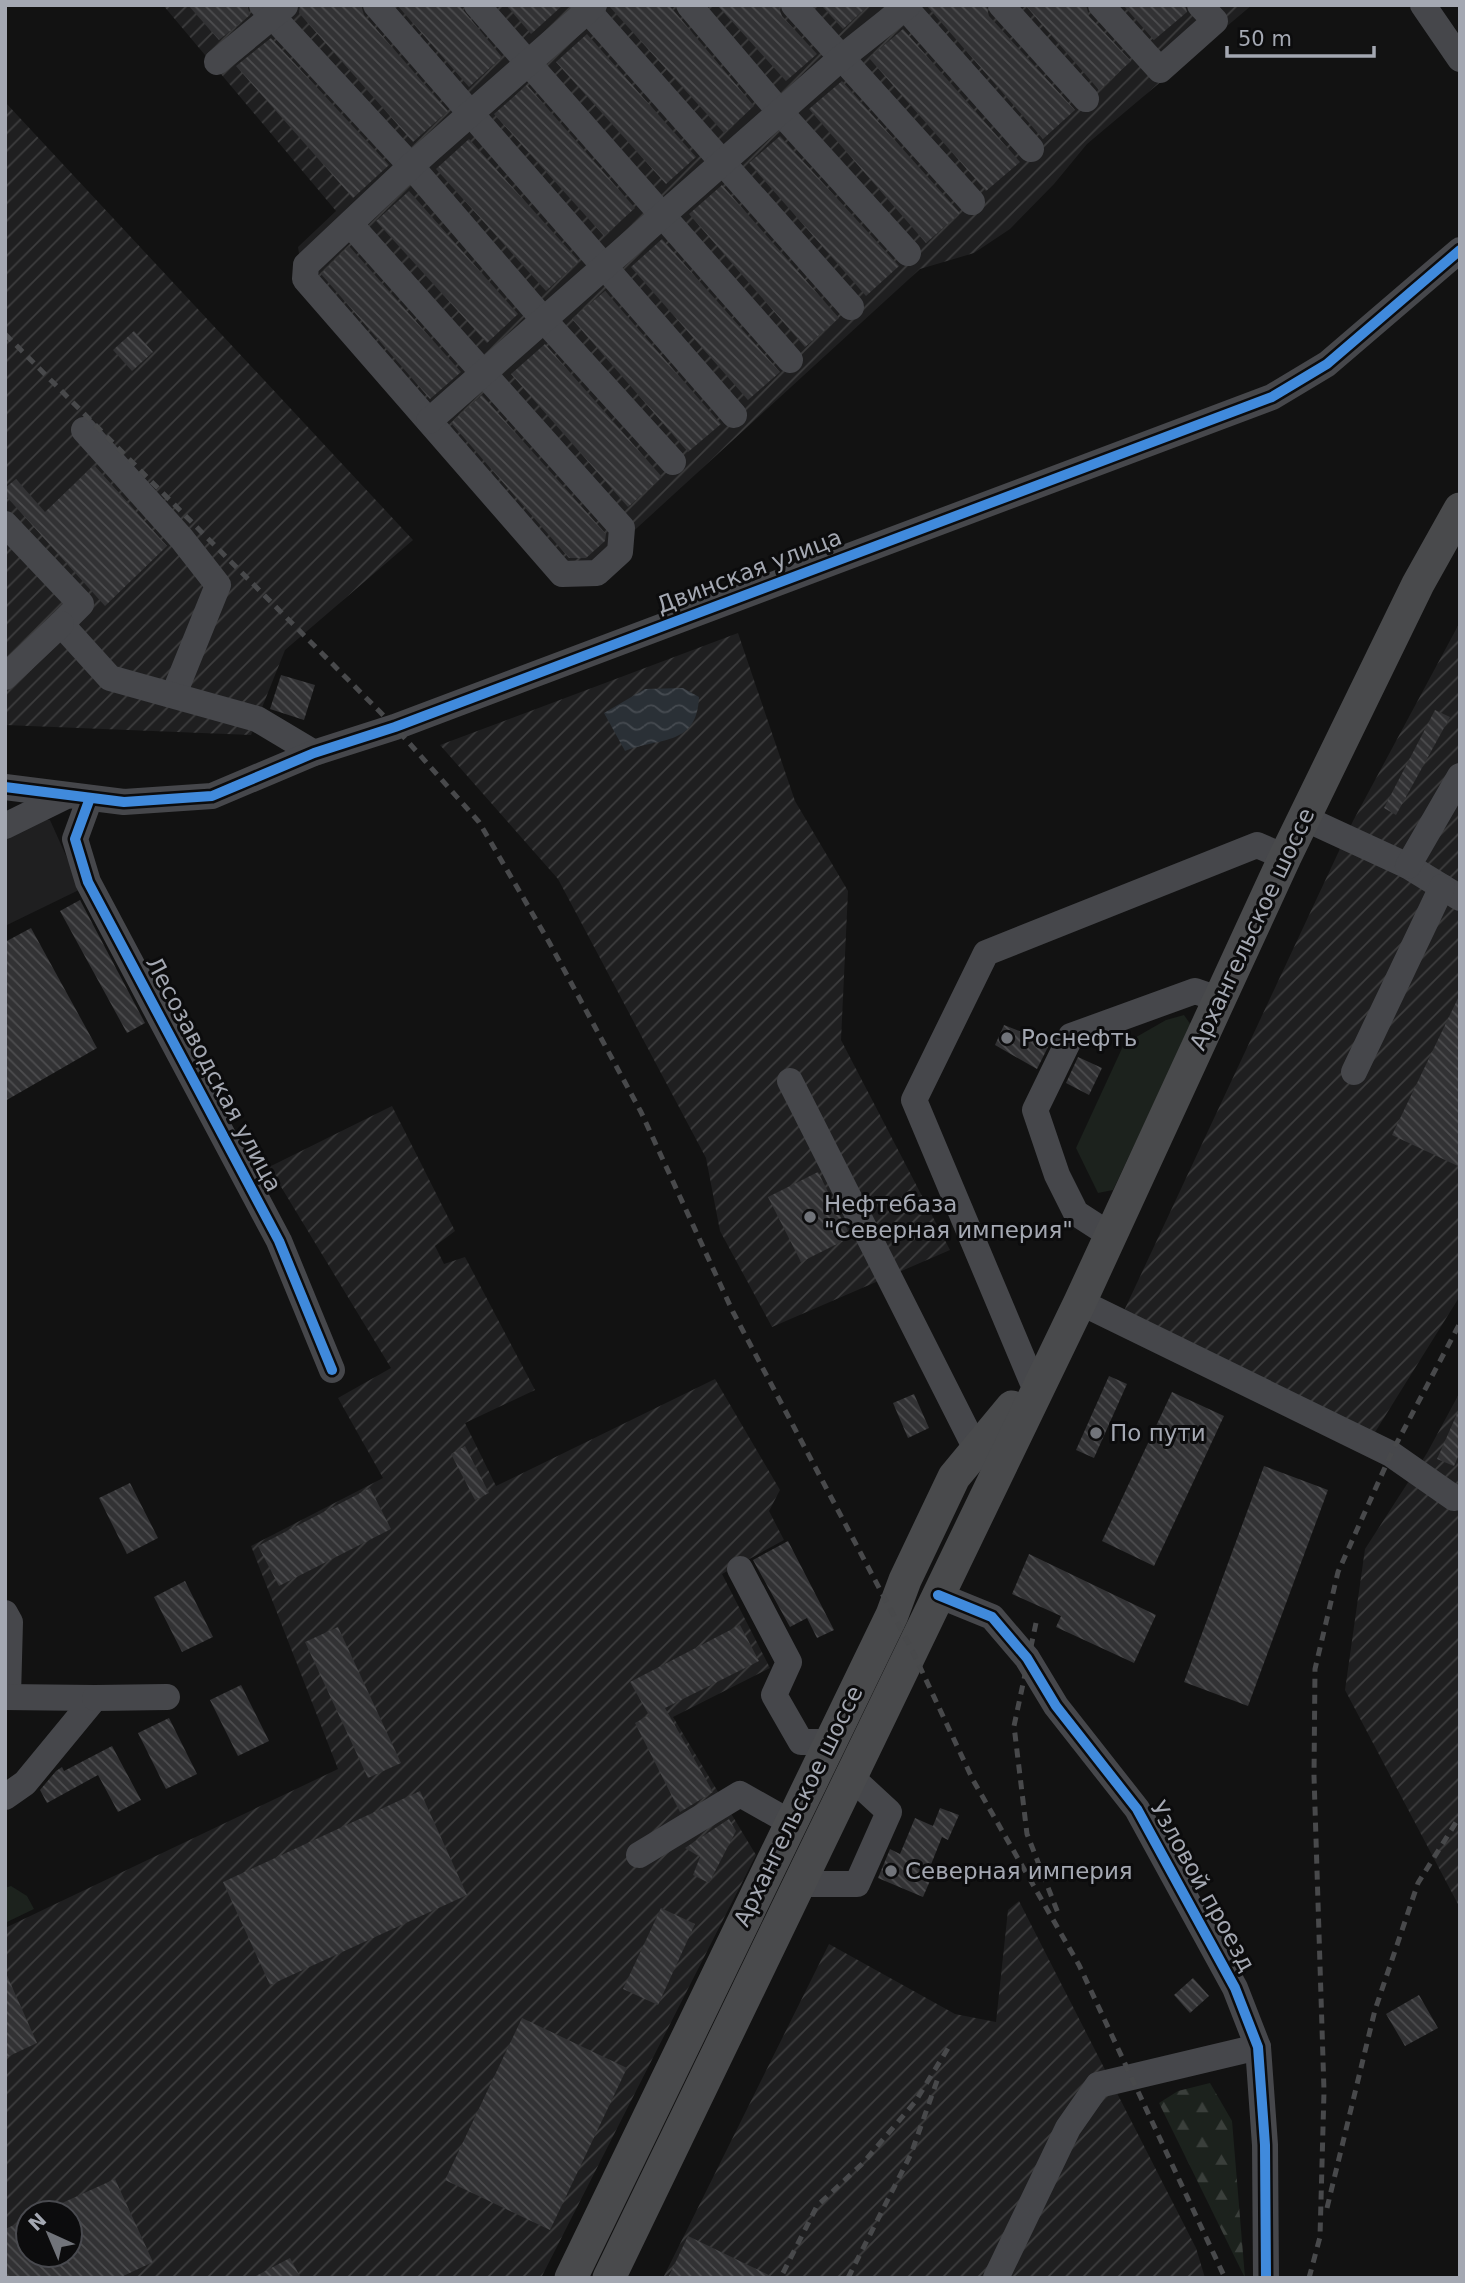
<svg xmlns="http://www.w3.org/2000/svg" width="1465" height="2283" font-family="'DejaVu Sans',sans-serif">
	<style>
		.built { fill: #1f1f20 }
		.industrial { fill: url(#industrial-furrows); fill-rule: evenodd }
		.green { fill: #1c221d }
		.forest { fill: url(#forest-firs) }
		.water { fill: url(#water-waves) }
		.building { fill: url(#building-back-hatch) }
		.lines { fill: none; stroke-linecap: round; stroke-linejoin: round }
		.minor { stroke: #46474b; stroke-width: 26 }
		.major { stroke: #494a4c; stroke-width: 33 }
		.rail { stroke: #48494b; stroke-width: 5; stroke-dasharray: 9 7; stroke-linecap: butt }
		.cycleway-casing { stroke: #0c0c0d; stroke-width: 15 }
		.cycleway { stroke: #408adc; stroke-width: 10 }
		.poi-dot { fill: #71747a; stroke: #0c0c0d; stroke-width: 2.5 }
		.labels { text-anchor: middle; stroke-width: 6; stroke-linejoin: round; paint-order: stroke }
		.street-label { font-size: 23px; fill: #a4a8b2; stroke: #0c0c0d }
		.poi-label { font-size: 23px; fill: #a4a8b2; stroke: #0c0c0d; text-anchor: start }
	</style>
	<defs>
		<pattern id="industrial-furrows" width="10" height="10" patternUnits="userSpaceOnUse" patternTransform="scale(1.75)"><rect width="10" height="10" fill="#1f1f20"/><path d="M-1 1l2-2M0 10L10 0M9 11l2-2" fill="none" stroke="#3d3d3e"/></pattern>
		<pattern id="forest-firs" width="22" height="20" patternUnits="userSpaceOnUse" patternTransform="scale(1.75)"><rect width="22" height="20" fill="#1c221d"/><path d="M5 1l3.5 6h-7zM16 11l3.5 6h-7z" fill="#3a3f3b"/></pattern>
		<pattern id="water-waves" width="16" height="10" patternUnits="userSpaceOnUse" patternTransform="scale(1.75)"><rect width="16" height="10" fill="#2a3036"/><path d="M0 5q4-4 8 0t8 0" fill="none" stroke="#464b51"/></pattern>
		<pattern id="building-back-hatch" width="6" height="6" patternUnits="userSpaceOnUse" patternTransform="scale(1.75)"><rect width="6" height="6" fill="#323234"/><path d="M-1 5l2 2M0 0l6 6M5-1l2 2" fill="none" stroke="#4d4d4f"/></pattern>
	</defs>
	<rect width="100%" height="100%" fill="#121212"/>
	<polygon class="built" points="5,812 50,820 81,889 5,926"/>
	<g class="industrial">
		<polygon points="163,5 1252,5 1087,144 1054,184 1010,229 974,253 920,269 579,581 304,285 298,247 336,211"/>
		<polygon points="5,102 413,540 285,650 251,735 5,725"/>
		<polygon points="1460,622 1460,1296 1372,1437 1122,1315 1353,821"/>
		<polygon points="738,633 795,801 848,891 841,1040 950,1250 772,1327 720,1231 706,1158 558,879 440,745"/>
		<path d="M392 1106 455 1231 435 1246 444 1264 465 1257 535 1390 465 1423 496 1486 715 1379 780 1490 769 1511 784 1540 722 1574 770 1668 673 1717 756 1855 541 2278H5V1928L338 1769 251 1546 383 1478 338 1398 391 1368 269 1167ZM28 2213H70V2255H28Z"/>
		<polygon points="1460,1392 1460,1908 1345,1690 1365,1549 1427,1453"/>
		<polygon points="1019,1901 1196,2248 1205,2278 663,2278 829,1944 955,2014 996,2022 1008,1910"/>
	</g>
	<g class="green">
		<polygon points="1184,1015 1191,1025 1113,1190 1098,1193 1076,1148 1124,1044 1166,1020"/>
		<polygon points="11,1886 27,1896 34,1909 5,1923 5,1888"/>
	</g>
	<polygon class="forest" points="1210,2083 1232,2121 1245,2278 1159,2103 1178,2091"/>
	<path class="water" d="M683 688 699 697C697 746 661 737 625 751L604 713 645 689Z"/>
	<g class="building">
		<polygon points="188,5 247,5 250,15 219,40"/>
		<polygon points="300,5 361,5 364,15 448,111 413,142 299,13"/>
		<polygon points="397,5 459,5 502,57 469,87"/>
		<polygon points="506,5 563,5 531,34"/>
		<polygon points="669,5 754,106 724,133 609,6"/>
		<polygon points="717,5 778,5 782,16 817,54 786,81"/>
		<polygon points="821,5 869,5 843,29"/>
		<polygon points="926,5 986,5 989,16 1075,110 1043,139"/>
		<polygon points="1025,5 1086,5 1089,16 1131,61 1099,90"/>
		<polygon points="1123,5 1185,5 1187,12 1154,40"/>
		<polygon points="903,29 1020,162 986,191 869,58"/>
		<polygon points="587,34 696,157 666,184 556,62"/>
		<polygon points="271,38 389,165 353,198 236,66"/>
		<polygon points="842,81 960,213 926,243 809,109"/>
		<polygon points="527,85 635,208 604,236 494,114"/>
		<polygon points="780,136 899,266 866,296 749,163"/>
		<polygon points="469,139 579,261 546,291 436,169"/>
		<polygon points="722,185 839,318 805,347 689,214"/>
		<polygon points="409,191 518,314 487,343 376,221"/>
		<polygon points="662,239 780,372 748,400 631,267"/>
		<polygon points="349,246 461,372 430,399 321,274"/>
		<polygon points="605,291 721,424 688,452 572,319"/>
		<polygon points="134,331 153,352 132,371 113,350"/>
		<polygon points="545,344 662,477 628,507 511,374"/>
		<polygon points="482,395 606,534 605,541 586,558 569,558 451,423"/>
		<polygon points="94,465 167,546 105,606 5,495 5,488 16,479 45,512"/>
		<polygon points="281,675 315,685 304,720 270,709"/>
		<polygon points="1435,710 1450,717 1396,815 1384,808"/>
		<polygon points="80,900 145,1023 127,1033 60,911"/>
		<polygon points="31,928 97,1048 5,1101 5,942"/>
		<polygon points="1460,994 1460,1167 1392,1135"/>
		<polygon points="1004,1025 1050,1043 1037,1069 995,1045"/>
		<polygon points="1078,1057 1102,1068 1089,1095 1066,1083"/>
		<polygon points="818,1172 851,1237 801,1262 768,1197"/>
		<polygon points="1109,1376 1127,1384 1094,1458 1076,1450"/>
		<polygon points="1172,1392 1224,1416 1154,1566 1102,1541"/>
		<polygon points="914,1394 929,1428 908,1438 893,1403"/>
		<polygon points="1460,1407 1460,1452 1454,1466 1437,1459"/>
		<polygon points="465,1446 489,1493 475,1500 451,1454"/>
		<polygon points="1264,1466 1328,1490 1248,1706 1184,1682"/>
		<polygon points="130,1483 158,1538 127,1554 99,1498"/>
		<polygon points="370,1488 391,1529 279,1586 258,1546"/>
		<polygon points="788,1541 834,1630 817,1638 807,1618 790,1627 753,1560"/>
		<polygon points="1029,1554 1156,1615 1134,1663 1056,1627 1061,1616 1012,1594"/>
		<polygon points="185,1581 213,1637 182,1652 154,1597"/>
		<polygon points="740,1625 759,1661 665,1708 713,1792 680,1812 635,1723 649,1715 630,1682"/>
		<polygon points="338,1627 401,1763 368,1778 305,1642"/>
		<polygon points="241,1685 269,1741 238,1756 210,1700"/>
		<polygon points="169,1718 197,1774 166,1789 138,1733"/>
		<polygon points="112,1746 141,1800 118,1812 98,1775 47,1803 40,1790 56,1771 62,1767 64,1771"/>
		<polygon points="420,1791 467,1895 270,1985 223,1882"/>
		<polygon points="940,1808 959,1815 948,1840 942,1837 930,1867 935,1869 923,1897 878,1878 890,1849 900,1854 915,1818 933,1826"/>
		<polygon points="729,1819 736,1831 709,1883 693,1875 700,1857 685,1848"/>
		<polygon points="661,1908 695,1924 658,2005 623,1989"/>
		<polygon points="5,1971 37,2043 5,2058"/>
		<polygon points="1193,1978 1209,1996 1190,2013 1174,1995"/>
		<polygon points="1419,1995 1438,2028 1405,2046 1386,2014"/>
		<polygon points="522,2018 627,2068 550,2230 445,2180"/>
		<polygon points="115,2179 153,2262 119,2278 5,2278 5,2229 28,2219 28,2255 70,2255 70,2213 40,2213"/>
		<polygon points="688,2236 775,2278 668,2278"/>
		<polygon points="290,2258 301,2278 252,2278"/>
	</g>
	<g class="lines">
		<g class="minor">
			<polyline points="262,5 411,166 543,319 673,462"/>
			<polyline points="376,5 734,415"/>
			<polyline points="477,5 790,360"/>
			<polyline points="583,5 851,307"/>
			<polyline points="689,5 780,112 908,253"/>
			<polyline points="794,5 972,202"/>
			<polyline points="903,5 1031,149"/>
			<polyline points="1001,5 1086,99"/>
			<polyline points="1101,5 1160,70 1215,21 1200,5"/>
			<polyline points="1423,5 1460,59"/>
			<polyline points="217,62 285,6"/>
			<polyline points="350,224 622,528 620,552 597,573 562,574 305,279 306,265 411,166 594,5"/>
			<polyline points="429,421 840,59 908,5"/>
			<polyline points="84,430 182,539 218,585 174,694"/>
			<polyline points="5,524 81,604 61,624 110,678 257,719 314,753"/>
			<polyline points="5,677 61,624"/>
			<polyline points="5,787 124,802 212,796 314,753 395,727 1272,397 1327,364 1460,250"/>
			<polyline points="90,798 75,839 88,882 279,1241 332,1370"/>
			<polyline points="1304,818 1408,866 1460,898"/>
			<polyline points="5,826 66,796"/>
			<polyline points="1408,866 1460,776"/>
			<polyline points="1354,1072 1442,887"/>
			<polyline points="790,1081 977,1451"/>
			<polyline points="1110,1235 1076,1213 1057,1175 1035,1110 1071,1036 1195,991 1218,999"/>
			<polyline points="1080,1302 1391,1454 1454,1498 1460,1497"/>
			<polyline points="1032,1381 914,1100 986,953 1257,845 1285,857"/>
			<polyline points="740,1569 789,1662 774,1695 801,1742 828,1742"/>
			<polyline points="938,1595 992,1617 1027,1658 1056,1706 1137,1809 1235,1988 1258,2047 1265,2145 1266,2278"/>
			<polyline points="5,1613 10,1622 8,1696"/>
			<polyline points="5,1697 95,1698 25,1783 5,1797"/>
			<polyline points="95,1698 167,1697"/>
			<polyline points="639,1855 740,1794 786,1820"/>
			<polyline points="799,1884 857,1884 889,1812 850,1776"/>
			<polyline points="996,2278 1068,2128 1098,2085 1258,2047"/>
		</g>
		<g class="major">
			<polyline points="571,2278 892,1615 905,1580 954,1477 1012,1407"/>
			<polyline points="609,2278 1080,1302 1285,857 1418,584 1460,509"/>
		</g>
		<g class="rail">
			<polyline points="5,334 395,727 479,822 549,942 641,1112 733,1312 912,1650 973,1780 1079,1965 1225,2278"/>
			<polyline points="1036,1623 1014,1726 1027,1834 1058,1913"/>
			<polyline points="1327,2208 1375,2010 1418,1883 1460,1816"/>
			<polyline points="783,2273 817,2206 863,2163 915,2102 950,2045"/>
			<polyline points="848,2278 911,2154 938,2078"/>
			<polyline points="1309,2278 1320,2237 1324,2091 1314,1776 1315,1669 1338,1572 1391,1454 1460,1323"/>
		</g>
		<g class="cycleway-casing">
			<g id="cycleway">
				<polyline points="5,787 124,802 212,796 314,753 395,727 1272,397 1327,364 1460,250"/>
				<polyline points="90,798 75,839 88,882 279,1241 332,1370"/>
				<polyline points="938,1595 992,1617 1027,1658 1056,1706 1137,1809 1235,1988 1258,2047 1265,2145 1266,2278"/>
			</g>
		</g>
		<use href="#cycleway" class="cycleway"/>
	</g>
	<g class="poi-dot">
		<circle cx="1007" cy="1038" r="7"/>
		<circle cx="810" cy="1217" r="7"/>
		<circle cx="1096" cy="1433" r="7"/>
		<circle cx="891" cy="1871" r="7"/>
	</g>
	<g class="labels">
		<g class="street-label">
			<text transform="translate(749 571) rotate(-21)" y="8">Двинская улица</text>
			<text transform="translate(1252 929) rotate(-65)" y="8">Архангельское шоссе</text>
			<text transform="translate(214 1074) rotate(62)" y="8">Лесозаводская улица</text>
			<text transform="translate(798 1806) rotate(-64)" y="8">Архангельское шоссе</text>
			<text transform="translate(1203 1886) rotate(61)" y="8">Узловой проезд</text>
		</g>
		<g class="poi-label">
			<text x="1021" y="1046">Роснефть</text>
			<text x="824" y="1212">Нефтебаза<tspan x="824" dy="26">"Северная империя"</tspan></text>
			<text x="1110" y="1441">По пути</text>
			<text x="905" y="1879">Северная империя</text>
		</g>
	</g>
	<rect width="1465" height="2283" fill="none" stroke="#a4a8b2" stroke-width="14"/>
	<g transform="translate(49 2234) rotate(316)"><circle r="33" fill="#0c0c0d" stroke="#494a4f" stroke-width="2"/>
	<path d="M0-5L12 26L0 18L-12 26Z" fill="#71747a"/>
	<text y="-10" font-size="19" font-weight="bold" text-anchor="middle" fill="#a4a8b2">N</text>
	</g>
	<path d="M1227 46v10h147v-10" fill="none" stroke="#a4a8b2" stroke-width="3.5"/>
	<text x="1238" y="46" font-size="21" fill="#a4a8b2" stroke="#0c0c0d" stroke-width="5" paint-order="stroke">50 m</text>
</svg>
